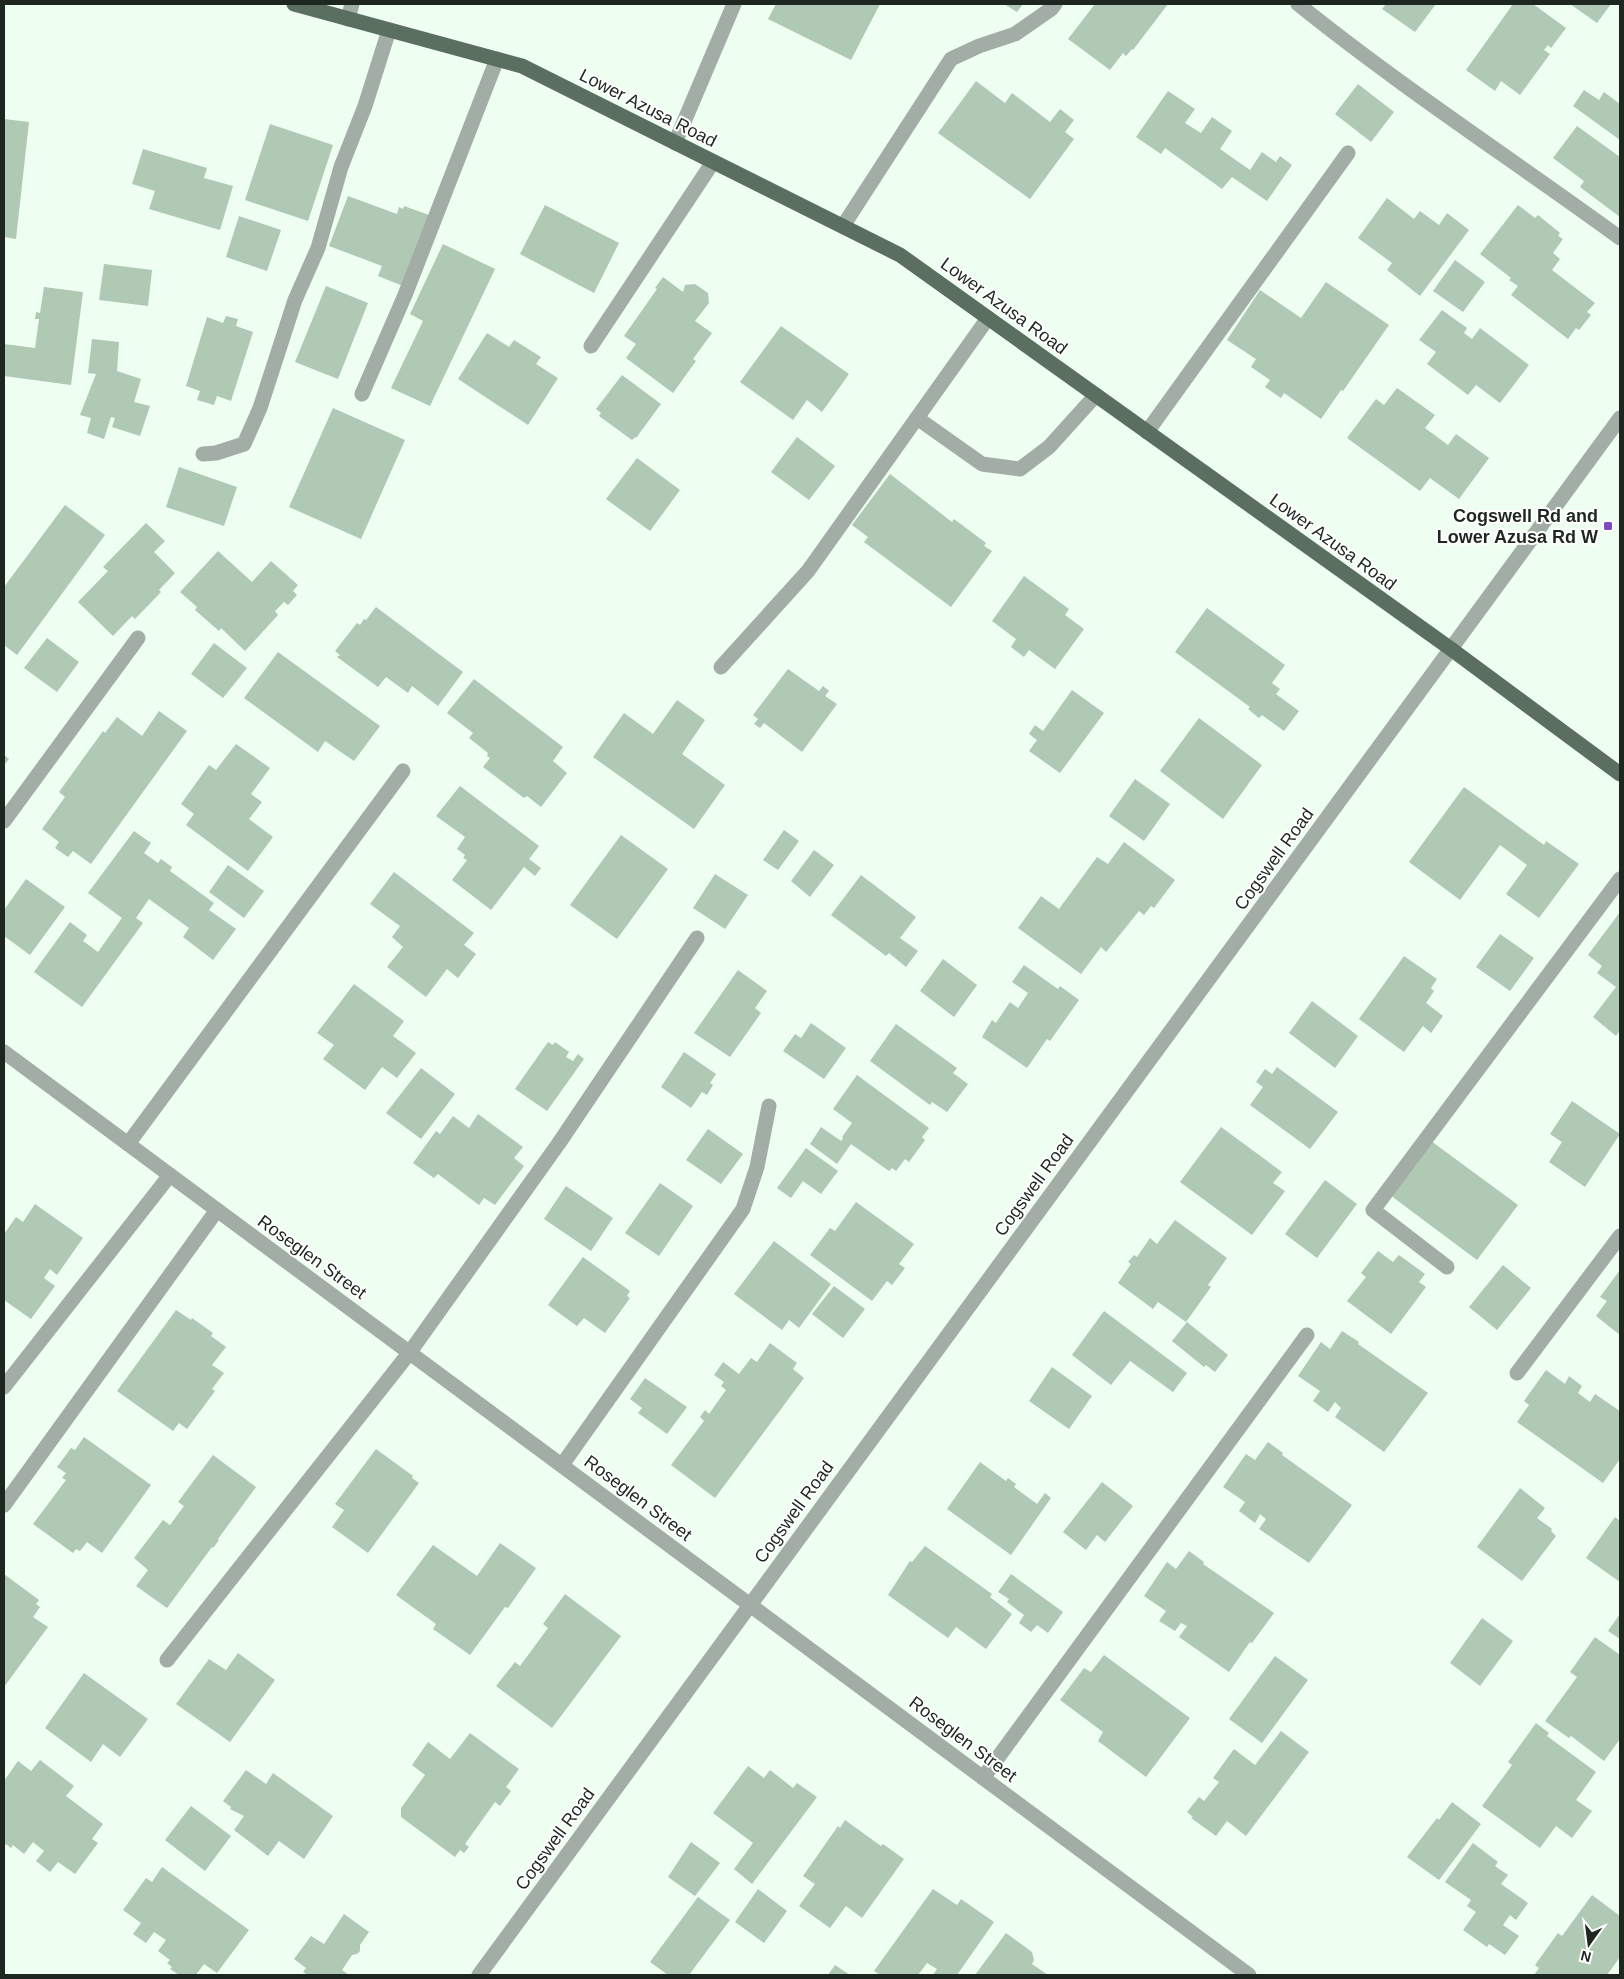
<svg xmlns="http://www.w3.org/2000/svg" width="1624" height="1979" font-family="Helvetica,sans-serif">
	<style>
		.building { fill: #afc9b5 }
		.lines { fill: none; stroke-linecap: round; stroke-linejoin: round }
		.minor { stroke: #a2ada5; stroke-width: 15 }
		.major { stroke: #5b6f60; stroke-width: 15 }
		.poi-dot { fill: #8149c0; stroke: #fff; stroke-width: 2 }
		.labels { text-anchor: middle; stroke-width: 4; stroke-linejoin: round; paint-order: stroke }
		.street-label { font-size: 18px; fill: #1d271f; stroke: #fff }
		.poi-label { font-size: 18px; font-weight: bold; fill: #1d271f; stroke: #fff; text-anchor: end }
	</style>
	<rect width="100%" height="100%" fill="#eefef1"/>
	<g class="building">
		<polygon points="776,4 880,4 851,60 768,19"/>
		<polygon points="1004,4 1023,4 1017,12"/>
		<polygon points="1095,4 1168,4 1133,50 1132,49 1126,56 1123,53 1110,70 1068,39"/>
		<polygon points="1386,4 1436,4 1415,32 1382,9"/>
		<polygon points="1513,4 1533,4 1566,28 1551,48 1548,45 1544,50 1550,54 1520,95 1501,81 1495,91 1466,70"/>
		<polygon points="1570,4 1611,4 1597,23"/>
		<polygon points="976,81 1005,103 1012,93 1050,122 1060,109 1074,120 1065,132 1074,139 1030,199 938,133"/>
		<polygon points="1358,84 1394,112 1371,142 1335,114"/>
		<polygon points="1584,90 1599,100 1604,92 1620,104 1620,140 1573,106"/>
		<polygon points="1168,91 1195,109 1185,123 1201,133 1212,117 1232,131 1220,149 1250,170 1262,152 1276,162 1280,156 1292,165 1267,201 1232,177 1222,189 1165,148 1161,154 1136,137"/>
		<polygon points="4,119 29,122 16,239 4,237"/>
		<polygon points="270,124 333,145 308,221 245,200"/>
		<polygon points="1577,126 1620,157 1620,217 1580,187 1584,181 1553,158"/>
		<polygon points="143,149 207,168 204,178 233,186 220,230 149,209 155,191 132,184"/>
		<polygon points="348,196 397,214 399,207 403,209 404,206 429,215 403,286 378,276 382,266 329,246"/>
		<polygon points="1387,198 1414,219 1420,211 1439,225 1447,213 1469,230 1420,296 1387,270 1392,263 1358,238"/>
		<polygon points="545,205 619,243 594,293 520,254"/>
		<polygon points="1518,205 1535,218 1538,215 1560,233 1558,236 1563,239 1553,253 1560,259 1552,270 1595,303 1587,312 1591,315 1579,330 1576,328 1568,339 1511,295 1518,286 1509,280 1511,278 1480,254"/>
		<polygon points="239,216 281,230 267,271 226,257"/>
		<polygon points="443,244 495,269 430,406 391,388 423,321 410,314"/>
		<polygon points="1455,260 1485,282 1463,312 1433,291"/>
		<polygon points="104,264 152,270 148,306 99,300"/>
		<polygon points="663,277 683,292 685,285 695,284 708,293 709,303 695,321 712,333 693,359 696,361 673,393 626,358 636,344 624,336 657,289 655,288"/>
		<polygon points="1326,282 1389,325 1343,391 1341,390 1321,419 1284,393 1281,398 1265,387 1270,380 1251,367 1256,359 1227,340 1260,290 1301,318"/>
		<polygon points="326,286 368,303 338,379 295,362"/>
		<polygon points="44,287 83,292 71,385 4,376 4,344 35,348 39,319 35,319 36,312 40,313"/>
		<polygon points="1442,310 1467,328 1464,333 1472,339 1480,328 1529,365 1500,403 1476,385 1468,395 1427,364 1436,352 1419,340"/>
		<polygon points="226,316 238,319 236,326 253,332 231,401 217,396 214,405 197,400 200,391 186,386 207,317 223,323"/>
		<polygon points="781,326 849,374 822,412 807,400 793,420 740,382"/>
		<polygon points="487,333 509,347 514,340 541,357 536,364 558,378 528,425 458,379"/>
		<polygon points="92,339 119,342 117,371 141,379 134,402 150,406 140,436 112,427 115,418 111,417 104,439 87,433 91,418 80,415 96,374 88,373"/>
		<polygon points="622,375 661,404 636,438 635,437 632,440 599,416 601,413 596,409"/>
		<polygon points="1397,388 1435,415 1425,428 1448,445 1456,434 1489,458 1459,499 1430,478 1420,491 1347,438 1376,399 1384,405"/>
		<polygon points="333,408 405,440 361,539 289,507"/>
		<polygon points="797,437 835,466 809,500 771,472"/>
		<polygon points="637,458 680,490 650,531 606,499"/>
		<polygon points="179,467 237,487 224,526 166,507"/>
		<polygon points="890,474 952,522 954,519 986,543 984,546 992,551 951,607 864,542 868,537 852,525"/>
		<polygon points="65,505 105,535 17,655 4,645 4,587"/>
		<polygon points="146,523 165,541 154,552 175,573 159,590 161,592 135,619 132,616 113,636 78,602 108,571 103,567"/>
		<polygon points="218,551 252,582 271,561 298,585 293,591 297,595 288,605 284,602 275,611 278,615 245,651 221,628 219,631 195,610 197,607 180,592"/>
		<polygon points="1024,576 1069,609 1065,615 1084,629 1055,669 1029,650 1024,657 1011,647 1016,639 992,621"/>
		<polygon points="376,607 463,672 438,706 412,686 408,693 386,677 378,687 337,657 340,655 335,651 357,623 360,625 364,619 366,620"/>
		<polygon points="1207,608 1285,665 1272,683 1280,689 1276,694 1299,711 1284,731 1262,715 1259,718 1248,709 1250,707 1175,652"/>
		<polygon points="47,638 79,662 57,692 24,668"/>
		<polygon points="214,643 247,668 223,698 191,674"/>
		<polygon points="278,652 380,726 354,761 325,741 318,752 244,698"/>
		<polygon points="788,669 819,691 823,686 829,691 825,696 837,704 802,752 764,723 760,728 754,724 758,719 753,715"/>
		<polygon points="474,679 563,747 553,761 567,773 541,807 527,796 524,798 483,767 490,758 487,756 488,753 469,738 473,733 447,713"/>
		<polygon points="1072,690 1104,713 1060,773 1029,751 1037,740 1029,734 1035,725 1043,731"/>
		<polygon points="677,700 705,720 682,754 725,785 694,829 593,757 624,713 653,734"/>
		<polygon points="159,711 187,731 91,864 73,851 68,857 55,848 59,842 42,829 65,797 59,792 103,731 105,733 117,717 142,736"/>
		<polygon points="1199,718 1262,765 1223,819 1160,771"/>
		<polygon points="236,744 270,768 251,794 262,802 249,819 273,837 248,871 186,825 194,814 181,804 209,765 216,770"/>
		<polygon points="4,755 9,759 4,765"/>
		<polygon points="1135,779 1170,804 1144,841 1109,816"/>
		<polygon points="460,786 539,846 529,859 541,868 535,876 524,867 491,910 452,880 467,860 463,858 465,855 457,849 465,837 436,816"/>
		<polygon points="1464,787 1544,845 1546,841 1579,864 1539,918 1506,894 1527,865 1500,845 1460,900 1409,862"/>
		<polygon points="784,830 799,841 778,870 763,860"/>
		<polygon points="134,831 151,843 144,853 158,863 161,859 172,867 170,871 214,903 209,910 236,929 213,960 183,937 189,928 149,899 136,918 143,923 82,1007 34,972 70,922 87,935 83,941 98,952 122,918 88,893"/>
		<polygon points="621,835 668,869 617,939 570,905"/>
		<polygon points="1124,842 1175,880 1154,908 1151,906 1144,915 1139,911 1106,952 1101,947 1081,974 1018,928 1041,896 1059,909 1097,857 1108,864"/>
		<polygon points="814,850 834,865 810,897 791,881"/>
		<polygon points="228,865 264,891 244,918 209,892"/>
		<polygon points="394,872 474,933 464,945 476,954 458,978 447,969 426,997 387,967 403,947 392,937 400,926 370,904"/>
		<polygon points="715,874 748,895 725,929 693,908"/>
		<polygon points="861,875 916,917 900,938 918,951 906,967 889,953 886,956 831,915"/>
		<polygon points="26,879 65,907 30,955 4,936 4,910"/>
		<polygon points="1620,912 1620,1030 1616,1036 1593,1017 1616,987 1597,973 1602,966 1588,955"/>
		<polygon points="1500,934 1534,958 1510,991 1476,967"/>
		<polygon points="1404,956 1437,979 1431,988 1434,991 1426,1003 1443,1016 1431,1033 1423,1026 1404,1052 1359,1019"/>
		<polygon points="943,959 977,985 954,1017 920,991"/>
		<polygon points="1024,965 1058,989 1060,986 1079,1000 1050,1041 1047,1039 1027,1068 982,1037 992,1020 996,1023 1010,1002 1018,1008 1028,993 1012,982"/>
		<polygon points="738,970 767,991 755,1008 761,1013 730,1057 694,1033"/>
		<polygon points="354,984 404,1021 393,1036 416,1053 397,1078 382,1067 365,1090 323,1059 334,1045 317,1033"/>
		<polygon points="1312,1001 1358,1036 1335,1068 1289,1033"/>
		<polygon points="811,1023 846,1048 824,1079 783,1051 795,1034 801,1038"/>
		<polygon points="896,1024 957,1068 953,1073 968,1084 947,1112 932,1102 930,1105 870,1061"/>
		<polygon points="548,1042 553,1045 555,1042 569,1052 566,1057 573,1061 578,1054 584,1059 547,1111 515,1089"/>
		<polygon points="684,1052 716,1074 710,1083 713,1085 707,1095 702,1092 691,1108 661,1087"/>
		<polygon points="1277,1067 1338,1112 1310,1149 1250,1105 1263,1087 1256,1082 1265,1069 1272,1074"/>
		<polygon points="421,1068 455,1094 421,1139 386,1113"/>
		<polygon points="857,1075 929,1128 922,1137 925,1140 909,1162 905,1159 896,1171 892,1168 889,1171 851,1144 837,1164 810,1144 821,1127 841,1141 843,1138 842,1137 852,1123 833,1109"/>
		<polygon points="1572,1101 1620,1134 1585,1187 1549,1162 1562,1142 1550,1134"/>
		<polygon points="478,1114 523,1147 514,1158 524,1166 495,1205 484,1198 479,1205 438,1174 434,1178 413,1163 436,1131 440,1134 453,1116 469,1128"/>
		<polygon points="1221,1127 1282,1172 1273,1183 1285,1191 1252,1235 1180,1182"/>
		<polygon points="708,1129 743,1154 721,1184 686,1160"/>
		<polygon points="1431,1141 1518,1205 1477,1260 1390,1195"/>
		<polygon points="806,1148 838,1171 821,1194 803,1181 791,1198 777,1188"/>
		<polygon points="1325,1180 1357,1204 1317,1258 1285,1234"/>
		<polygon points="660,1183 693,1206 659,1256 625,1233"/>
		<polygon points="566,1186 613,1218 591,1251 544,1219"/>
		<polygon points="856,1202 914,1244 899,1264 905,1268 892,1285 887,1281 872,1301 810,1255 830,1228 835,1231"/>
		<polygon points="35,1204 83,1238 57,1275 50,1269 44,1278 55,1286 31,1319 4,1300 4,1234 16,1217 23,1222"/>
		<polygon points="1175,1220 1227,1258 1208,1285 1211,1287 1186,1322 1158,1302 1153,1309 1118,1283 1131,1264 1128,1262 1134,1255 1137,1257 1150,1238 1157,1244"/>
		<polygon points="774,1241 831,1284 799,1328 789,1320 782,1330 734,1294"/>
		<polygon points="1378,1251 1393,1262 1399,1255 1425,1274 1419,1282 1426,1287 1391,1334 1347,1301 1366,1277 1361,1273"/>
		<polygon points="583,1257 630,1291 627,1296 630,1298 605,1333 584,1318 577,1326 548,1305"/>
		<polygon points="1503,1265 1531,1288 1497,1330 1469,1307"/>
		<polygon points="1620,1270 1620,1335 1596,1316 1607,1301 1600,1297"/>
		<polygon points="834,1286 865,1309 843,1338 812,1314"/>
		<polygon points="176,1310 191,1320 192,1318 213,1333 211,1336 226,1347 212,1365 224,1373 212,1389 215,1391 187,1429 179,1423 173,1431 117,1391"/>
		<polygon points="1104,1311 1187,1373 1173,1392 1130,1361 1111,1385 1072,1355"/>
		<polygon points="1187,1322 1228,1355 1215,1372 1206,1365 1204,1367 1172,1341"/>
		<polygon points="1342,1331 1359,1342 1358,1344 1428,1393 1384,1452 1335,1417 1341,1408 1335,1402 1328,1412 1313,1401 1320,1391 1298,1376 1321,1342 1330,1349"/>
		<polygon points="770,1343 797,1363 793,1369 804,1378 715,1498 671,1465 704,1421 700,1417 705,1410 709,1414 726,1390 721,1386 724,1382 714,1375 723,1362 739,1374 751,1358 757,1362"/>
		<polygon points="1052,1367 1092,1396 1069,1429 1029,1401"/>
		<polygon points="1546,1370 1565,1384 1569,1376 1582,1386 1578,1393 1590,1402 1595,1394 1620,1411 1620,1459 1603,1483 1517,1422 1529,1405 1524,1401"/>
		<polygon points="645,1378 687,1407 667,1434 638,1413 642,1408 630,1399"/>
		<polygon points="84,1437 151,1485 102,1553 87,1542 80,1551 76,1549 73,1553 33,1524 66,1480 62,1478 66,1473 57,1467 71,1448 75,1450"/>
		<polygon points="1268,1442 1283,1453 1282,1455 1352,1505 1309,1563 1259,1529 1266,1519 1260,1514 1255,1523 1239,1511 1245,1502 1223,1487 1246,1454 1255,1460"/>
		<polygon points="376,1449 413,1476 412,1478 419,1483 368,1553 332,1527 344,1510 335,1504"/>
		<polygon points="213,1455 256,1487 218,1539 219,1540 213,1548 212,1547 167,1608 136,1586 148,1570 134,1558 163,1520 170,1525 184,1506 178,1502"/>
		<polygon points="980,1462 1006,1481 1008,1478 1016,1484 1014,1487 1037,1504 1045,1493 1051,1498 1011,1555 947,1509"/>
		<polygon points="1102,1482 1133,1506 1105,1542 1097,1535 1086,1550 1063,1532"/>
		<polygon points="1520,1488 1545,1508 1537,1518 1552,1529 1551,1531 1556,1536 1522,1581 1477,1547"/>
		<polygon points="1615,1517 1620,1521 1620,1582 1586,1558"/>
		<polygon points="500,1543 536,1568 508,1608 505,1607 470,1655 433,1629 436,1624 396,1595 433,1545 477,1576"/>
		<polygon points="925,1546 992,1594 990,1597 1012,1614 986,1649 956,1627 948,1638 888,1595 910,1561 912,1562"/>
		<polygon points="1189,1551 1204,1562 1203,1564 1274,1613 1252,1643 1250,1642 1229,1672 1179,1637 1187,1626 1181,1623 1175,1631 1159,1621 1166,1611 1144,1596 1167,1562 1176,1569"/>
		<polygon points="4,1574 39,1600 36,1604 40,1607 33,1617 48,1627 4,1687"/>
		<polygon points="1011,1574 1063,1612 1048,1633 1037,1625 1031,1632 1019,1623 1024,1615 1007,1602 1009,1599 998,1592"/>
		<polygon points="565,1594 621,1636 552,1728 496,1686 515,1662 520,1666 548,1628 543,1624"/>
		<polygon points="1620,1614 1620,1639 1608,1631"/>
		<polygon points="1482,1618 1513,1641 1480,1686 1450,1663"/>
		<polygon points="1595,1637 1620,1655 1620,1739 1604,1761 1571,1736 1569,1738 1545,1721 1577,1677 1570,1672"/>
		<polygon points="238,1653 275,1680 230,1742 176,1704 209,1659 226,1670"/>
		<polygon points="1104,1655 1190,1718 1146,1777 1098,1741 1103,1732 1060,1700 1084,1668 1091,1672"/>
		<polygon points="1275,1656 1308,1680 1262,1743 1229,1719"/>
		<polygon points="84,1673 148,1719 120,1757 103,1744 91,1762 45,1728"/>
		<polygon points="1536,1723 1549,1733 1547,1736 1596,1772 1576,1800 1592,1811 1572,1838 1556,1826 1540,1848 1482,1806 1512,1765 1508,1762"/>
		<polygon points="1281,1731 1309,1752 1246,1836 1227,1821 1216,1836 1191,1818 1193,1817 1187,1812 1199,1797 1204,1801 1219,1782 1213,1778 1234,1749 1255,1765"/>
		<polygon points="470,1733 519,1769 506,1787 511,1791 500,1806 495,1802 465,1844 469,1847 464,1853 460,1850 455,1857 401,1817 401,1808 425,1775 412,1765 428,1742 450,1759"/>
		<polygon points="40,1760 74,1786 66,1796 103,1824 92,1839 98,1843 75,1874 58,1862 50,1872 36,1861 44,1851 33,1842 24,1854 13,1845 11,1848 6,1844 4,1847 4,1781 18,1761 31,1771"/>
		<polygon points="748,1766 764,1778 770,1770 793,1788 797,1783 817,1797 752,1884 734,1869 753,1843 713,1813"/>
		<polygon points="246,1770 266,1784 273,1773 333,1816 304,1859 279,1841 268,1856 234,1830 244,1816 230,1809 231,1807 223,1801"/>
		<polygon points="1452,1802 1481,1824 1439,1880 1407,1857 1437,1818 1439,1820"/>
		<polygon points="191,1806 231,1836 205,1871 165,1840"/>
		<polygon points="845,1820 881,1846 883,1844 904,1859 862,1918 846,1906 830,1928 799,1906 815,1884 803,1876 838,1826 840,1828"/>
		<polygon points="691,1842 720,1863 695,1896 668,1877"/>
		<polygon points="1473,1843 1498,1862 1495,1866 1508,1875 1501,1884 1528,1903 1516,1920 1510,1915 1503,1925 1519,1936 1505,1955 1489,1944 1487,1947 1463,1930 1476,1912 1467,1906 1471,1900 1445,1882"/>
		<polygon points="162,1867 249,1930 217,1973 204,1964 196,1975 179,1975 170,1969 172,1967 167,1963 170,1960 158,1951 166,1940 154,1932 146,1943 133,1934 141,1923 123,1910 146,1878 152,1882"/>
		<polygon points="758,1889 787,1911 764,1943 735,1922"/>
		<polygon points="933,1889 957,1905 961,1899 994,1922 957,1975 933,1975 937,1969 927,1963 918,1975 880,1975 874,1971"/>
		<polygon points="1592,1895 1620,1916 1620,1957 1607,1975 1534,1975 1539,1968 1535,1965 1558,1933 1562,1936"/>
		<polygon points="698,1897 730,1920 689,1975 668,1975 650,1962"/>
		<polygon points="344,1914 369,1932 360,1945 360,1951 357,1954 352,1955 342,1970 349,1975 308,1975 303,1972 306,1968 294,1959 311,1936 324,1944"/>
		<polygon points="1006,1933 1032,1952 1034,1960 1032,1964 1048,1975 975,1975"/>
		<polygon points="835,1965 850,1975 828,1975"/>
	</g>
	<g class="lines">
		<g class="minor">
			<path d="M1298 4C1401 87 1513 160 1620 238"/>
			<polyline points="348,19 352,4"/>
			<polyline points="675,143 734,4"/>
			<polyline points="843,226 951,59 979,46 1015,34 1051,9 1055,4"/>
			<polyline points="591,346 713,162"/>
			<polyline points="362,394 405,295 497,59"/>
			<polyline points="917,418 982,464 1020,469 1049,447 1096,395"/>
			<polyline points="1147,432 1348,153"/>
			<polyline points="203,454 216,453 244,444 260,408 295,300 318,248 341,167 365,106 389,30"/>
			<polyline points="721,667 808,571 988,318"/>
			<polyline points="4,821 138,638"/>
			<polyline points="4,1052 1249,1975"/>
			<polyline points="128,1144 403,771"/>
			<polyline points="1447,1267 1373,1210 1620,879"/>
			<polyline points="1517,1373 1620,1236"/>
			<polyline points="4,1387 170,1175"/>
			<polyline points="562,1465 743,1209 757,1167 769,1106"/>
			<polyline points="4,1505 217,1210"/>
			<polyline points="167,1660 410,1352 559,1143 697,938"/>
			<polyline points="983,1778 1307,1335"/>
			<polyline points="479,1975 1620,418"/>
		</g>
		<polyline class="major" points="294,4 522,66 900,255 1451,649 1620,774"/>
	</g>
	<rect class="poi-dot" x="1603" y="521" width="10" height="10" rx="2.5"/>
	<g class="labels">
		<g class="street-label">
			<text transform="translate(648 108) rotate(27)" y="6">Lower Azusa Road</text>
			<text transform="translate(1004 306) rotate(36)" y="6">Lower Azusa Road</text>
			<text transform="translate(1333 542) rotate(36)" y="6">Lower Azusa Road</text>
			<text transform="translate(1274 859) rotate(-54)" y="6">Cogswell Road</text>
			<text transform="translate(1034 1185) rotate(-54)" y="6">Cogswell Road</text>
			<text transform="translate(312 1257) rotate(36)" y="6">Roseglen Street</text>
			<text transform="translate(638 1498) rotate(37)" y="6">Roseglen Street</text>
			<text transform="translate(794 1512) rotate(-54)" y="6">Cogswell Road</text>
			<text transform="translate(963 1739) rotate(37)" y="6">Roseglen Street</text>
			<text transform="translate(555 1839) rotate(-54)" y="6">Cogswell Road</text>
		</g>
		<g class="poi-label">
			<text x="1598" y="522">Cogswell Rd and<tspan x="1598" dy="21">Lower Azusa Rd W</tspan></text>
		</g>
	</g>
	<rect width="1624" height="1979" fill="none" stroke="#1d271f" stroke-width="10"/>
	<g transform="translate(1589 1944) rotate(194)" stroke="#ffffff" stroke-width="4" paint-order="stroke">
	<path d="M0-4L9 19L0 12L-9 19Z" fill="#1d271f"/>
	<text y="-8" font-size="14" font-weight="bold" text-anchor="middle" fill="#1d271f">N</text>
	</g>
</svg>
